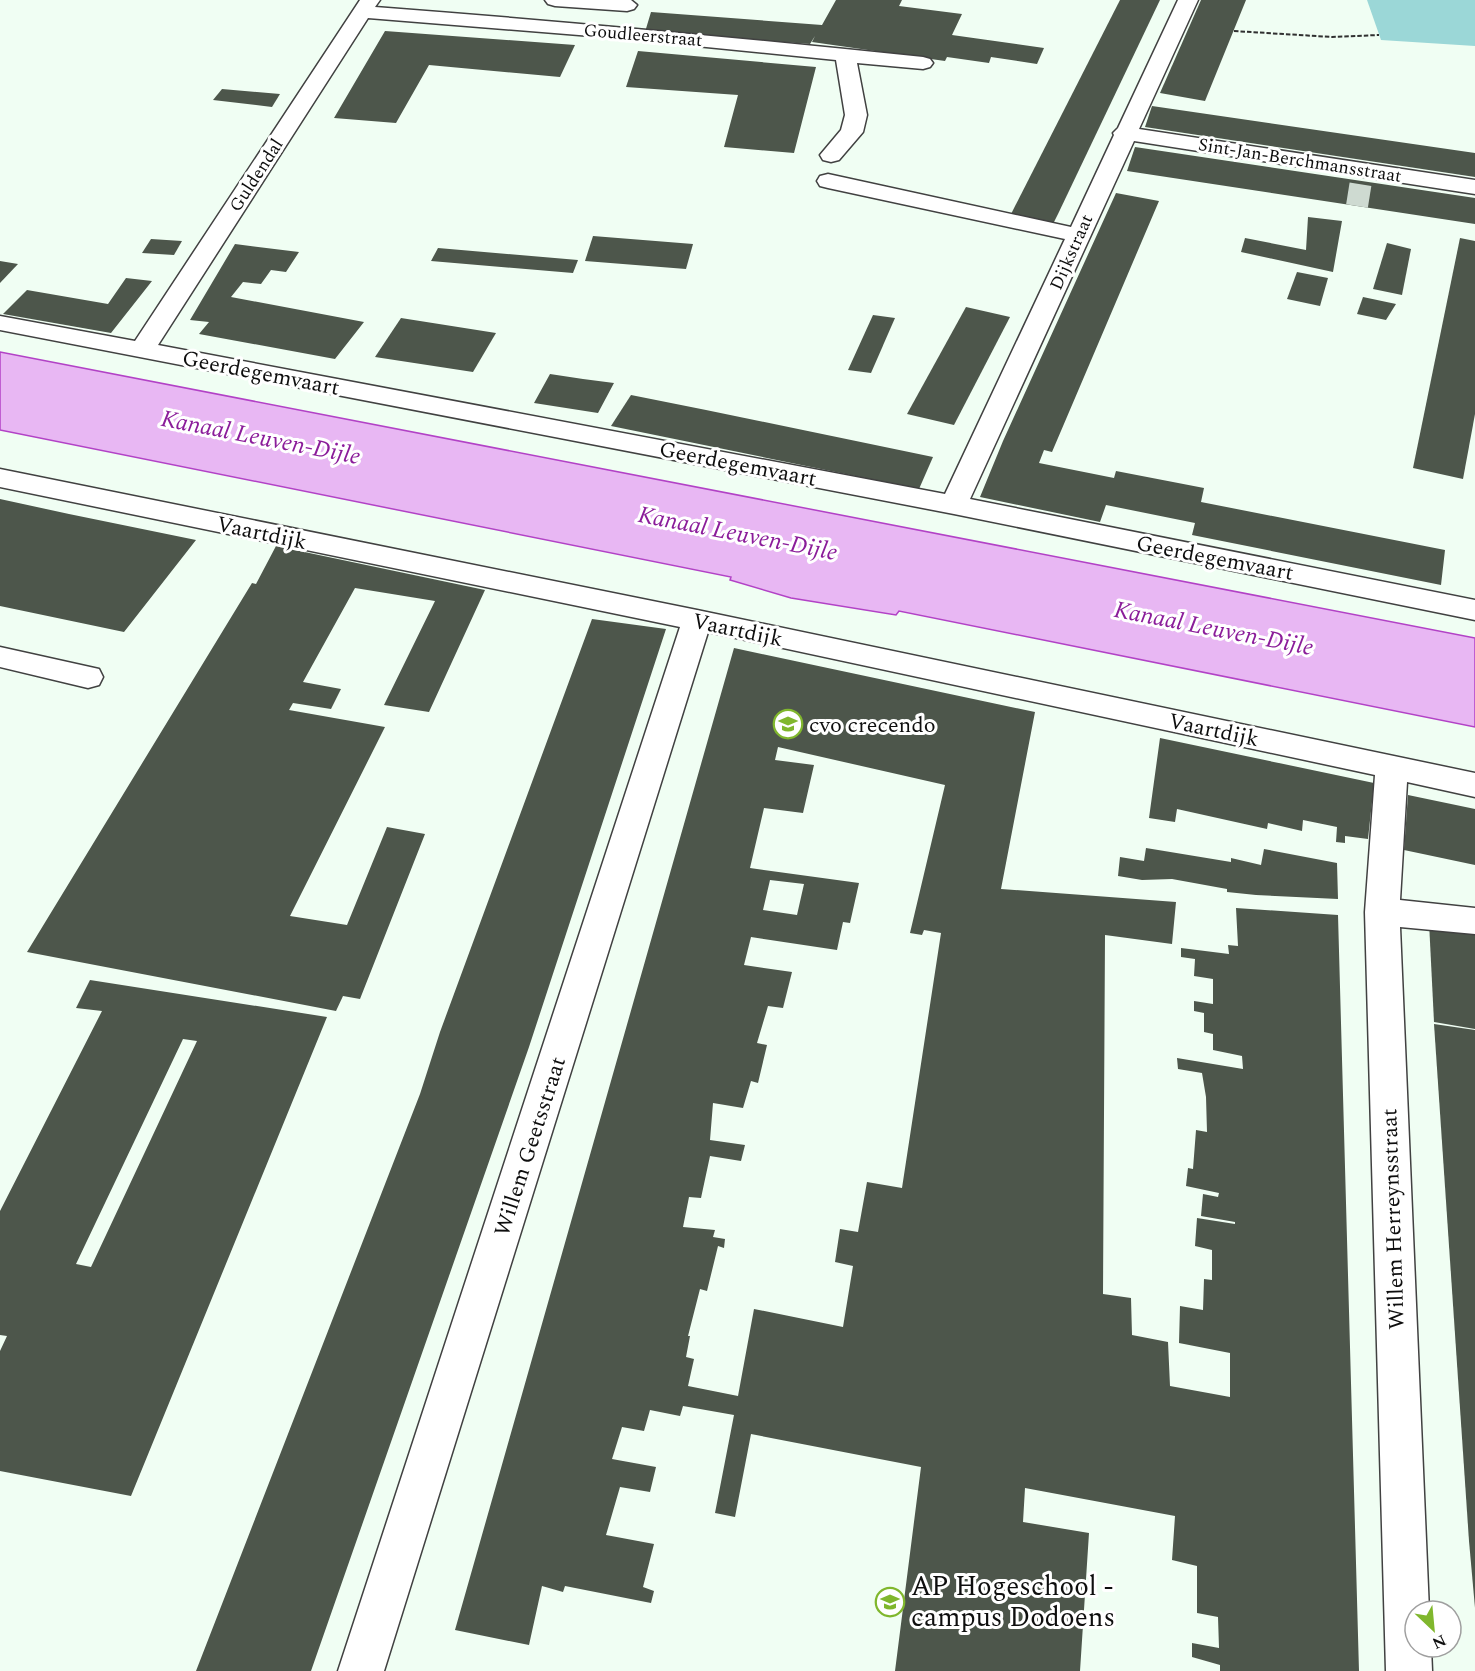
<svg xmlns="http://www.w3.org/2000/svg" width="1475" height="1671" font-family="Spectral,serif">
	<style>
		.forest { fill: #9bd7d7 }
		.water { fill: #e8b7f3; stroke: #b242c6; stroke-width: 1.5 }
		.building { fill: #4d564b; fill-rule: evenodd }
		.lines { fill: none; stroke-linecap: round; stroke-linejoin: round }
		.minor-tunnel { stroke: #cedad1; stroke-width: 22; stroke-dasharray: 22 11; stroke-linecap: butt }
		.minor-casing { stroke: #414141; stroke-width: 3 }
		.path { stroke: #303030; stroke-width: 2; stroke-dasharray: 4.5 2; stroke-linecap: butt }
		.minor { fill: #fff; fill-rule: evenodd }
		.labels { text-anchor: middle; stroke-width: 6; stroke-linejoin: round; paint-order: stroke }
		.far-street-label { font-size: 18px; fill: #0e0e0e; stroke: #fff }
		.street-label { font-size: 22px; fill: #0e0e0e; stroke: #fff }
		.poi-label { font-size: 22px; fill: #0e0e0e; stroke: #fff; text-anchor: start }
		.water-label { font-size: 24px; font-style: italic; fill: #8b1d9a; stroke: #fff }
		.near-poi-label { font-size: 27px; fill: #0e0e0e; stroke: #fff; text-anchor: start }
	</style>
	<rect width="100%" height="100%" fill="#f0fef3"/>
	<polygon class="forest" points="1367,0 1475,0 1475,46 1381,40"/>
	<polygon class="water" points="0,352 1475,638 1475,727 899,611 896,615 791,598 730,580 731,577 0,430"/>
	<g class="building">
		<polygon points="836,0 902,0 899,6 962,14 952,35 1044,48 1037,64 991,57 989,63 947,57 945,61 812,42 815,36 810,44 645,32 651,12 822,25"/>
		<polygon points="1120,0 1160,0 1058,214 1052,226 1009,218"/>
		<polygon points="1201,0 1246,0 1205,101 1160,93"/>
		<polygon points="385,31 575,45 560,77 429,65 396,123 334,118"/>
		<polygon points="638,51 816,67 794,153 724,147 738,95 626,87"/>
		<polygon points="222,89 280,94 272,107 213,100"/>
		<polygon points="1152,106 1475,153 1475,177 1145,127"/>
		<polygon points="1135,147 1475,198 1475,224 1127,171"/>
		<polygon points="1116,193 1159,201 1052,452 1044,450 1039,463 1114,478 1116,471 1204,488 1201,502 1445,550 1441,585 1192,535 1195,523 1106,505 1100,522 980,497 1003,441"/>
		<polygon points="1308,217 1342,221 1333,272 1241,252 1245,238 1306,250"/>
		<polygon points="593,236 693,244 686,269 585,261"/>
		<polygon points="1460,238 1475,241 1475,414 1463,479 1413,468"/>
		<polygon points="151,239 182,241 174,255 142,253"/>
		<polygon points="1387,243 1411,249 1402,295 1373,289"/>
		<polygon points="235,244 299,252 286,272 271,270 261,284 243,282 231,297 364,322 335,359 199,334 209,322 190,320"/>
		<polygon points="438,248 578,260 573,273 431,261"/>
		<polygon points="0,261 18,264 0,283"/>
		<polygon points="1297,272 1328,278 1320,306 1287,299"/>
		<polygon points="126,278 152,281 111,333 3,314 27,290 108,304"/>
		<polygon points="1363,297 1396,304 1386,320 1357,314"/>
		<polygon points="966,307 1010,317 954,425 907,414"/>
		<polygon points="873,315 895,318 871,373 848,370"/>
		<polygon points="401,318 496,333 473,372 375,357"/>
		<polygon points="550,374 583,379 614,383 598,413 534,403"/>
		<polygon points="631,395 706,410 933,457 919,489 611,426"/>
		<polygon points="0,499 69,514 196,540 124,632 0,606"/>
		<polygon points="276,546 485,590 429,712 384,705 435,601 355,588 303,682 341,689 331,709 293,703 289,710 385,727 290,916 347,925 387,827 425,834 360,999 343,996 336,1011 27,952 252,583 256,584"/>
		<polygon points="592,619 666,629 529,1047 311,1671 196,1671 420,1094 440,1032"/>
		<path d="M734 648 1035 712 1001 889 1176 902 1172 944 1105 935 1103 1294 1131 1298 1132 1335 1168 1342 1170 1386 1230 1397V1353L1179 1343 1180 1306 1203 1310 1204 1279 1212 1280V1250L1195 1246 1197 1218 1235 1224V1222L1201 1216 1203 1194 1218 1197 1219 1193 1186 1186 1188 1168 1193 1169 1196 1130 1207 1132 1206 1097 1202 1073 1178 1069 1177 1058 1243 1069 1242 1056 1213 1050V1034L1204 1032V1013L1194 1011V1001L1213 1004V979L1194 976 1195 959 1181 957V948L1229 954 1228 945 1238 946 1236 908 1338 915 1359 1671H1220V1665L1192 1657V1643L1219 1648 1218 1617 1197 1613V1566L1172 1560 1175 1516 1025 1488 1023 1522 1089 1533 1080 1671H895L921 1467 751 1434 735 1517 715 1513 734 1415 683 1406 680 1416 650 1410 644 1431 622 1427 612 1459 656 1467 650 1492 620 1487 606 1535 654 1544 643 1587 654 1591 651 1603 565 1586 563 1592 542 1586 529 1645 455 1630ZM778 747 945 785 910 933 922 935 924 930 941 933 902 1188 867 1182 858 1232 840 1229 835 1262 853 1266 843 1327 754 1309 738 1396 688 1386 694 1359 686 1357 690 1336H688L700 1289 707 1291 718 1246 724 1248 725 1239 713 1237 715 1230 683 1227 689 1197 701 1198 710 1156 741 1161 745 1145 710 1140 713 1103 743 1108 751 1081 758 1083 767 1045 757 1043 768 1006 783 1008 792 972 744 965 751 937 837 950 843 922 850 923 859 883 750 868 764 808 803 813 814 765 775 760ZM770 880 804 884 797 915 763 910Z"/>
		<polygon points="1160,738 1374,783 1368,839 1345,836 1345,843 1336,842 1337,827 1303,820 1302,831 1268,823 1267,829 1177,809 1175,822 1149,818"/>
		<polygon points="1408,795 1475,809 1475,865 1404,850"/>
		<polygon points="1146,848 1231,862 1231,858 1261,865 1264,849 1337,863 1338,899 1256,895 1227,892 1227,889 1172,879 1142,880 1118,876 1120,857 1144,861"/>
		<polygon points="1429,922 1475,925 1475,1029 1434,1022"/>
		<path d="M90 980 327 1017 131 1496 0 1471V1351L7 1336 0 1335V1211L102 1011 76 1008ZM183 1039 197 1041 91 1267 76 1264Z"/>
		<polygon points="1434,1024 1475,1030 1475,1608 1469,1541"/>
	</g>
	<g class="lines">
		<polyline class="minor-tunnel" points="1357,206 1361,181"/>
		<g class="minor-casing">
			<g id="minor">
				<path d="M360 0H380L375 7C558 21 741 38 923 57L930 59 933 63 930 67 923 69 857 63 867 115 863 132 839 160 831 162 823 160 820 155 841 130 845 115 836 60 616 38 368 18 158 345 945 494 1065 239 828 188 820 186 817 181 820 176 828 174 1071 227 1114 135 1113 133 1118 128 1178 0H1198L1139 129 1475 180V194L1134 141 970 499 1475 600V620L954 514 0 330V316L135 341Z"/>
				<polygon points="545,0 631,0 637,5 634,9 627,11 555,6 548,4"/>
				<polygon points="0,469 697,610 1475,773 1475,797 1407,782 1400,900 1475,908 1475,934 1400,927 1429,1611 1415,1611 1415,1647 1431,1647 1432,1671 1386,1671 1365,912 1375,775 708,632 384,1671 338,1671 680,627 0,487"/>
				<polygon points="0,647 99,669 103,677 99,685 88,688 0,667"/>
			</g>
		</g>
		<polyline class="path" points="1234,31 1332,37 1379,35"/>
		<use href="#minor" class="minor"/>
	</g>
	<defs>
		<g id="school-ring" transform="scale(1.5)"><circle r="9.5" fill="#fff" stroke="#80b72d" stroke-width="1.5"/><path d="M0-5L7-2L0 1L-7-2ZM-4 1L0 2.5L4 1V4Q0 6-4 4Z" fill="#80b72d"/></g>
		<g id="university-ring" transform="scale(1.5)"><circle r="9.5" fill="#fff" stroke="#80b72d" stroke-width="1.5"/><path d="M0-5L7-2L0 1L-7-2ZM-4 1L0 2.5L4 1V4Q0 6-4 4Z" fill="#80b72d"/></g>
	</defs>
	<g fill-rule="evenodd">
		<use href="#school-ring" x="788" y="724"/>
		<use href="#university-ring" x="890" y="1602"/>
	</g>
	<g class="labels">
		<g class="far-street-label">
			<text transform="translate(643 35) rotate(5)" y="6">Goudleerstraat</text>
			<text transform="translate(1300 160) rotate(9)" y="6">Sint-Jan-Berchmansstraat</text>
			<text transform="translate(256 175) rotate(-57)" y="6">Guldendal</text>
			<text transform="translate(1071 252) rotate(-66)" y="6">Dijkstraat</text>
		</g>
		<g class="street-label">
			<text transform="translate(261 372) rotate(11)" y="8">Geerdegemvaart</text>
			<text transform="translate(738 463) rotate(11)" y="8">Geerdegemvaart</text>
			<text transform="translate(262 532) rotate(12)" y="8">Vaartdijk</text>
			<text transform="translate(1215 557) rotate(11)" y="8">Geerdegemvaart</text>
			<text transform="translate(738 629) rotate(12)" y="8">Vaartdijk</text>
			<text transform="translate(1214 729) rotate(12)" y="8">Vaartdijk</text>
			<text transform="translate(529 1146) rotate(-72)" y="8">Willem Geetsstraat</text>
			<text transform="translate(1392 1219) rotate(-92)" y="8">Willem Herreynsstraat</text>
		</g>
		<g class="poi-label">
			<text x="809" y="732">cvo crecendo</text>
		</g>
		<g class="water-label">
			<text transform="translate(261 437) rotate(11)" y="8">Kanaal Leuven-Dijle</text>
			<text transform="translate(738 533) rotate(11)" y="8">Kanaal Leuven-Dijle</text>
			<text transform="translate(1214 628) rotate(11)" y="8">Kanaal Leuven-Dijle</text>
		</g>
		<g class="near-poi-label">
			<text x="911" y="1595">AP Hogeschool -<tspan x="911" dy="31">campus Dodoens</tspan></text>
		</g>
	</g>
	<g transform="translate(1433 1629) rotate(154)"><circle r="28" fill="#ffffff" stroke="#9f9f9f" stroke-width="1.5"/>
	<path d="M0-4.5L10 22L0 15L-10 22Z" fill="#80b72d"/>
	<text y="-9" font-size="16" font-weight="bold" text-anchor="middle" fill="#0e0e0e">N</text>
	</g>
</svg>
